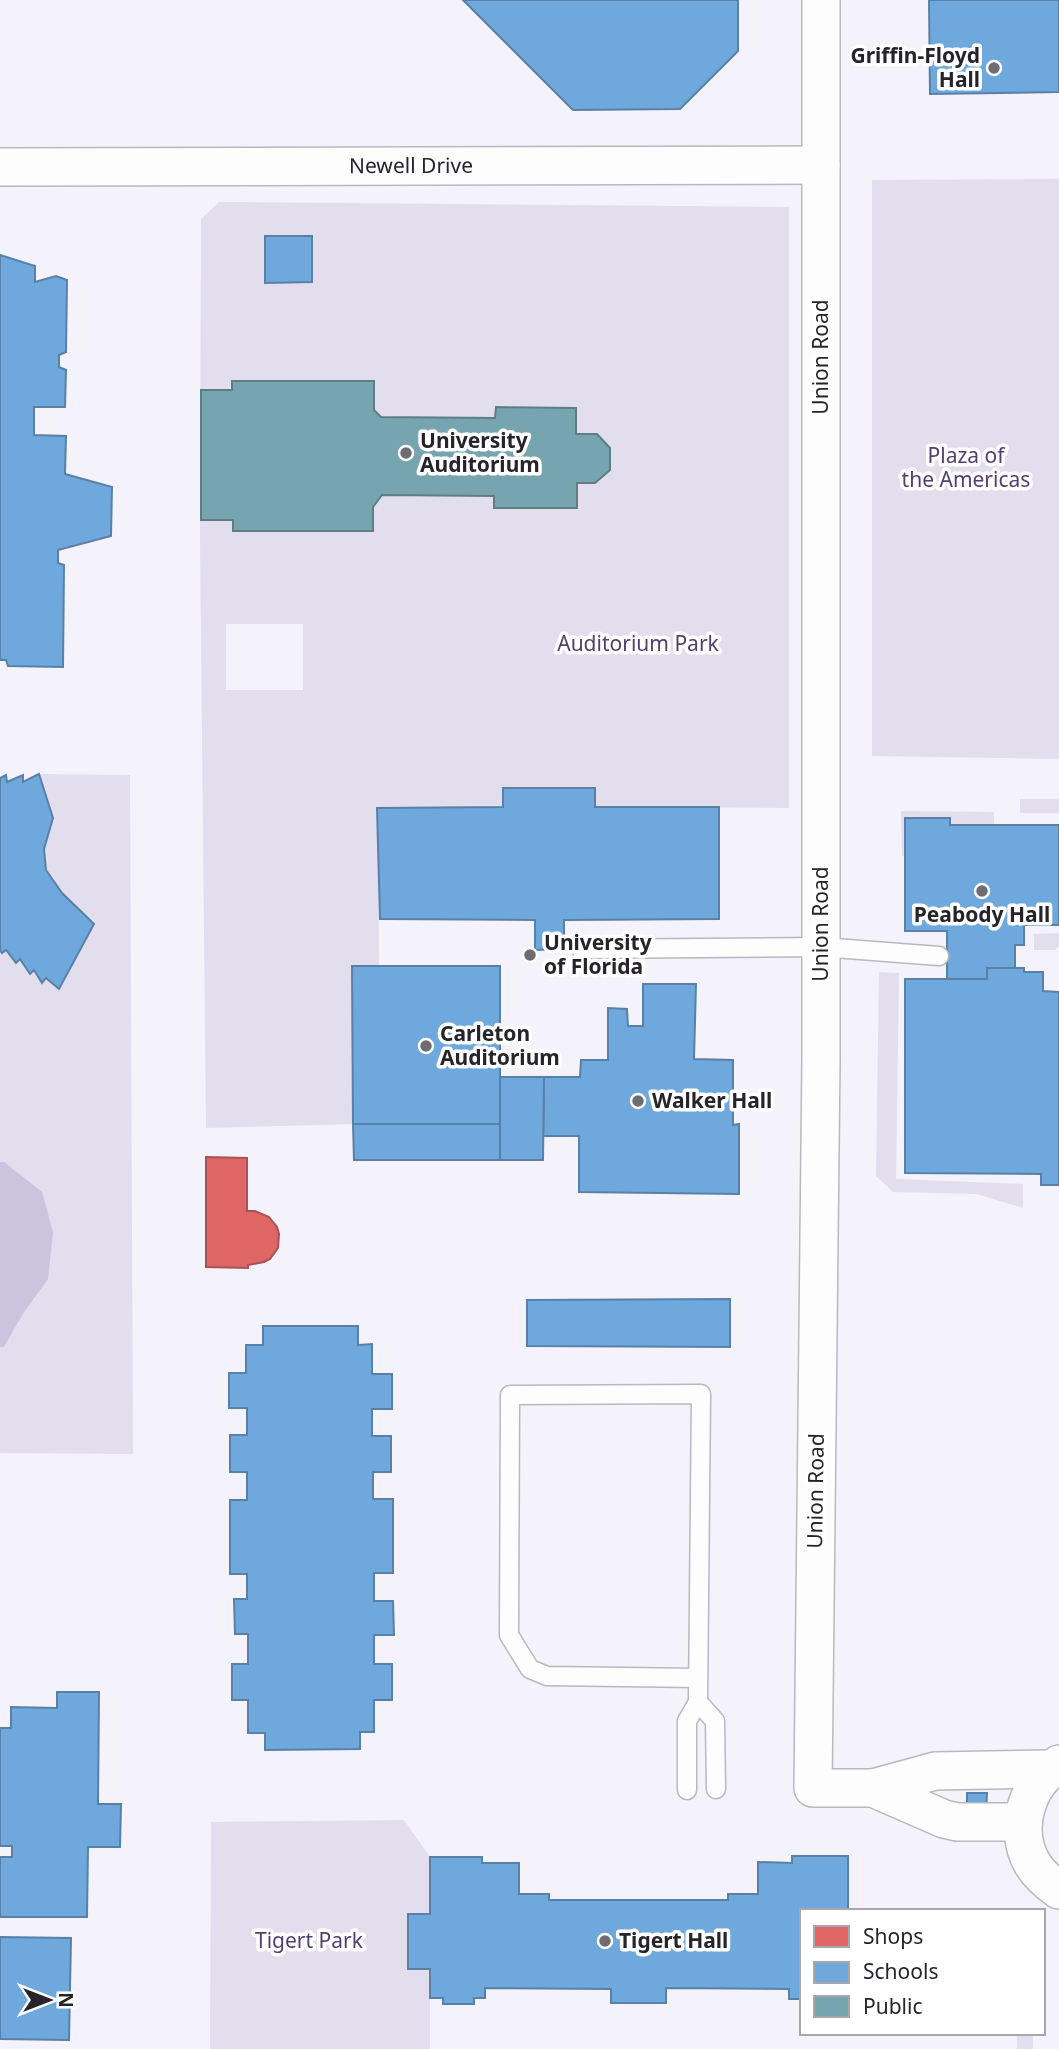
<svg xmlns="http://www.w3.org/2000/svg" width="1059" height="2049" font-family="'Noto Sans',sans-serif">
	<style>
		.green { fill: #e2deee; fill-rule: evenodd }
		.water { fill: #ccc3df }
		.shops { fill: #e06666; stroke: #a85254; stroke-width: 2 }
		.schools { fill: #6fa8dc; stroke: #5980a7; stroke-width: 2 }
		.public { fill: #76a5af; stroke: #5e7e87; stroke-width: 2 }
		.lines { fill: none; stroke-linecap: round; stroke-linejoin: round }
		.service-casing { stroke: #bab8bf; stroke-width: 21 }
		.minor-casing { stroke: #bab8bf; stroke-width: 40 }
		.service { stroke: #fdfdfe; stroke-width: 18 }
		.minor { stroke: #fdfdfe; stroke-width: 37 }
		.poi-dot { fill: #6e6c73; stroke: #fff; stroke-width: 2.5 }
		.labels { text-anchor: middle; stroke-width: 7; stroke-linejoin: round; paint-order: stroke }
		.poi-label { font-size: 21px; font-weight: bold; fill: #26242a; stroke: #fff; text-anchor: start }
		.street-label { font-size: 21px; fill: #26242a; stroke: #fff }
		.park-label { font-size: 21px; fill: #513f71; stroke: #fff }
	</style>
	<rect width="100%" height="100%" fill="#f4f2fa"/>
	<g class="green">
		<polygon points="1059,179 1059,759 872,756 872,180"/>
		<path d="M219 202 789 207V808L595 807 594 788H504L503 807 378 809 379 966H352L353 1124 206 1128 200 539 201 219ZM265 236H312V282H265ZM232 381H373L374 410 381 417 495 418 496 407 576 408V434H598L610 448V470L595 483H577L576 508H494V496L382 495 373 507V531H233V520H201ZM226 624H303V690H226Z"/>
		<polygon points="39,774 130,775 133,1454 0,1453 0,1347 4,1347 24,1312 4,1162 0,1162 0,950 2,952 6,950 16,963 20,959 30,974 34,970 42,982 46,978 59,989 93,924 62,893 46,870 44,849 53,818"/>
		<rect x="1020" y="799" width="39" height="14"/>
		<polygon points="901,811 994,812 994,825 950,825 950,818 906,818 905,856 902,856"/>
		<polygon points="1059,933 1059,946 1055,950 1034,950 1034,934"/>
		<polygon points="879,972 899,973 896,1179 1023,1184 1023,1208 977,1194 893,1192 876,1176"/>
		<polygon points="404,1820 430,1857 430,1914 408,1914 408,1968 430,1969 430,2049 210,2049 211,1822"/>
		<rect x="1017" y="2033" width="16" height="16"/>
	</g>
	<polygon class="water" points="0,1162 4,1162 42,1192 53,1232 48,1279 24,1312 4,1347 0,1347"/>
	<polygon class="shops" points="206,1157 247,1158 247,1211 255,1211 269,1217 277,1227 279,1234 278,1248 270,1259 264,1262 248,1265 248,1268 206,1267"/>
	<g class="schools">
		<polygon points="463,0 738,0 738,51 680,109 573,110"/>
		<polygon points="929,0 1059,0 1059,92 930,94"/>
		<polygon points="265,236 312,236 312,282 265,283"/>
		<polygon points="0,255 35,266 35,282 56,276 67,280 66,352 59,355 59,367 66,370 65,407 34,407 34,435 66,436 65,474 112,487 111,536 58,550 58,563 64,565 63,667 8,666 6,660 0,660"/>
		<polygon points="39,774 53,818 44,849 46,870 62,893 94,924 59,989 46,978 42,983 34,970 30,974 20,959 16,963 6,950 2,953 0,950 0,778 6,775 7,782 23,775 23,782"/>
		<polygon points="503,788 595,788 595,807 719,807 719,919 564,920 564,949 535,950 535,920 380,919 377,808 503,807"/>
		<polygon points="905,818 950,818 950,825 1059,825 1059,925 1024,925 1024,945 1015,945 1015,968 987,968 987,979 947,979 947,931 905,931"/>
		<polygon points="352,966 500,966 500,1124 353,1124"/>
		<polygon points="987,968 1024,968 1024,972 1043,972 1043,991 1059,992 1059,1185 1041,1185 1041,1174 905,1173 905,979 987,979"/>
		<polygon points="643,984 696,984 694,1059 733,1060 733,1125 739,1124 739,1194 579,1192 579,1136 543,1136 544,1077 580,1077 581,1060 608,1060 608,1008 627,1009 628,1026 643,1026"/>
		<polygon points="500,1077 544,1077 543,1160 500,1160"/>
		<polygon points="353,1124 500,1124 500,1160 354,1160"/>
		<polygon points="730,1299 730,1347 527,1346 527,1300"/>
		<polygon points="263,1326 358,1326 358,1345 372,1344 372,1374 392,1374 392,1409 372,1409 372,1436 391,1436 391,1472 373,1472 373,1499 393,1499 393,1573 374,1573 374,1601 393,1601 394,1635 374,1635 374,1664 392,1664 392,1700 374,1700 374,1732 360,1732 360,1749 265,1750 265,1733 248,1733 248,1700 232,1700 232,1664 248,1664 248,1634 235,1634 234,1599 247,1599 247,1574 230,1574 230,1500 247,1500 247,1472 230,1472 230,1435 247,1435 247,1408 229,1408 229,1373 246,1373 246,1345 263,1345"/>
		<polygon points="57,1692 99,1692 98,1804 121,1804 120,1847 88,1847 87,1917 0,1917 0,1857 12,1857 12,1846 0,1846 0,1728 11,1728 11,1707 57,1708"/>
		<polygon points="967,1793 987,1793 986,1813 967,1813"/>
		<polygon points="792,1856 848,1856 848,1911 802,1911 802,1999 789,1999 789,1989 666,1988 666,2003 611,2003 611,1989 485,1988 485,1998 474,1998 474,2004 443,2004 443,1998 430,1998 430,1969 408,1969 408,1914 430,1914 430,1857 482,1857 482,1863 519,1863 519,1894 549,1894 549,1900 728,1900 728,1894 758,1894 758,1862 792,1863"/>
		<polygon points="0,1937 71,1938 69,2040 0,2039"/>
	</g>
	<polygon class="public" points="232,381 374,381 374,410 381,417 495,418 496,407 576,408 576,434 597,434 610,448 610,470 595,483 577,483 577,508 494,508 494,496 382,495 373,507 373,531 233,531 233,520 201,520 201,390 232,390"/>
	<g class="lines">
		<g class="service-casing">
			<g id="service">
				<polyline points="581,949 821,947 939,956"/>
				<polyline points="698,1702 715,1721 716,1789"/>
				<polyline points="687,1790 687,1721 698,1702 701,1394 510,1395 509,1635 530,1669 547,1676 698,1678"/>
			</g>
		</g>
		<g class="minor-casing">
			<g id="minor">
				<polyline points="821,0 821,1058 813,1788 873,1788 935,1771 1049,1769"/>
				<path id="s1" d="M0 167 821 165"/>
				<path d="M1059 1764C1026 1783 1013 1829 1032 1863 1039 1875 1049 1883 1059 1890"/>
				<polyline points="873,1788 944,1819 957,1822 1023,1822"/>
			</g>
		</g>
		<use href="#service" class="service"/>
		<use href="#minor" class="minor"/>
	</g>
	<g class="poi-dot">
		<circle cx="994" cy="68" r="7"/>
		<circle cx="406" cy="453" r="7"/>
		<circle cx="982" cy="891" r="7"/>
		<circle cx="530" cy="955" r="7"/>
		<circle cx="426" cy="1046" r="7"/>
		<circle cx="638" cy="1101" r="7"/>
		<circle cx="605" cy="1941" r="7"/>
	</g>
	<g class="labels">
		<g class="poi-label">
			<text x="980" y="63" text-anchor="end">Griffin-Floyd<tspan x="980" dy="24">Hall</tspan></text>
			<text x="420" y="448">University<tspan x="420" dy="24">Auditorium</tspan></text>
			<text x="982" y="922" text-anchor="middle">Peabody Hall</text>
			<text x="544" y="950">University<tspan x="544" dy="24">of Florida</tspan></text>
			<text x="440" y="1041">Carleton<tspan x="440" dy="24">Auditorium</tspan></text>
			<text x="652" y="1108">Walker Hall</text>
			<text x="619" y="1948">Tigert Hall</text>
		</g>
		<g class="street-label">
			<text dy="7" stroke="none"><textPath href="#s1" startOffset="411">Newell Drive</textPath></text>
			<text transform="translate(821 357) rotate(-90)" y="7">Union Road</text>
			<text transform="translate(821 924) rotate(-90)" y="7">Union Road</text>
			<text transform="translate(816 1491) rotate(-89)" y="7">Union Road</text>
		</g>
		<g class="park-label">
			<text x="966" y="463">Plaza of<tspan x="966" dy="24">the Americas</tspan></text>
			<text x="638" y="651">Auditorium Park</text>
			<text x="309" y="1948">Tigert Park</text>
		</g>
	</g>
	<rect x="800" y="1909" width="245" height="126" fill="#ffffff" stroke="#a8a7aa" stroke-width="2"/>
	<rect x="814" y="1926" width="35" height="21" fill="#e06666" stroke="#a8a7aa" stroke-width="2"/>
	<text x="863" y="1944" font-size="21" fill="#26242a">Shops</text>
	<rect x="814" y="1962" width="35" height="21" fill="#6fa8dc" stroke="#a8a7aa" stroke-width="2"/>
	<text x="863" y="1979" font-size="21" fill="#26242a">Schools</text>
	<rect x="814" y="1996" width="35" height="21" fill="#76a5af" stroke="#a8a7aa" stroke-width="2"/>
	<text x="863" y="2014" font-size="21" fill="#26242a">Public</text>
	<g transform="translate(49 2000) rotate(90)" stroke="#ffffff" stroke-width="5" paint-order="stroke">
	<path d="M0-5L12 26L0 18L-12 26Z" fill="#26242a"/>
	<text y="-10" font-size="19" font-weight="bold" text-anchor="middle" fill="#26242a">N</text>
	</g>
</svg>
